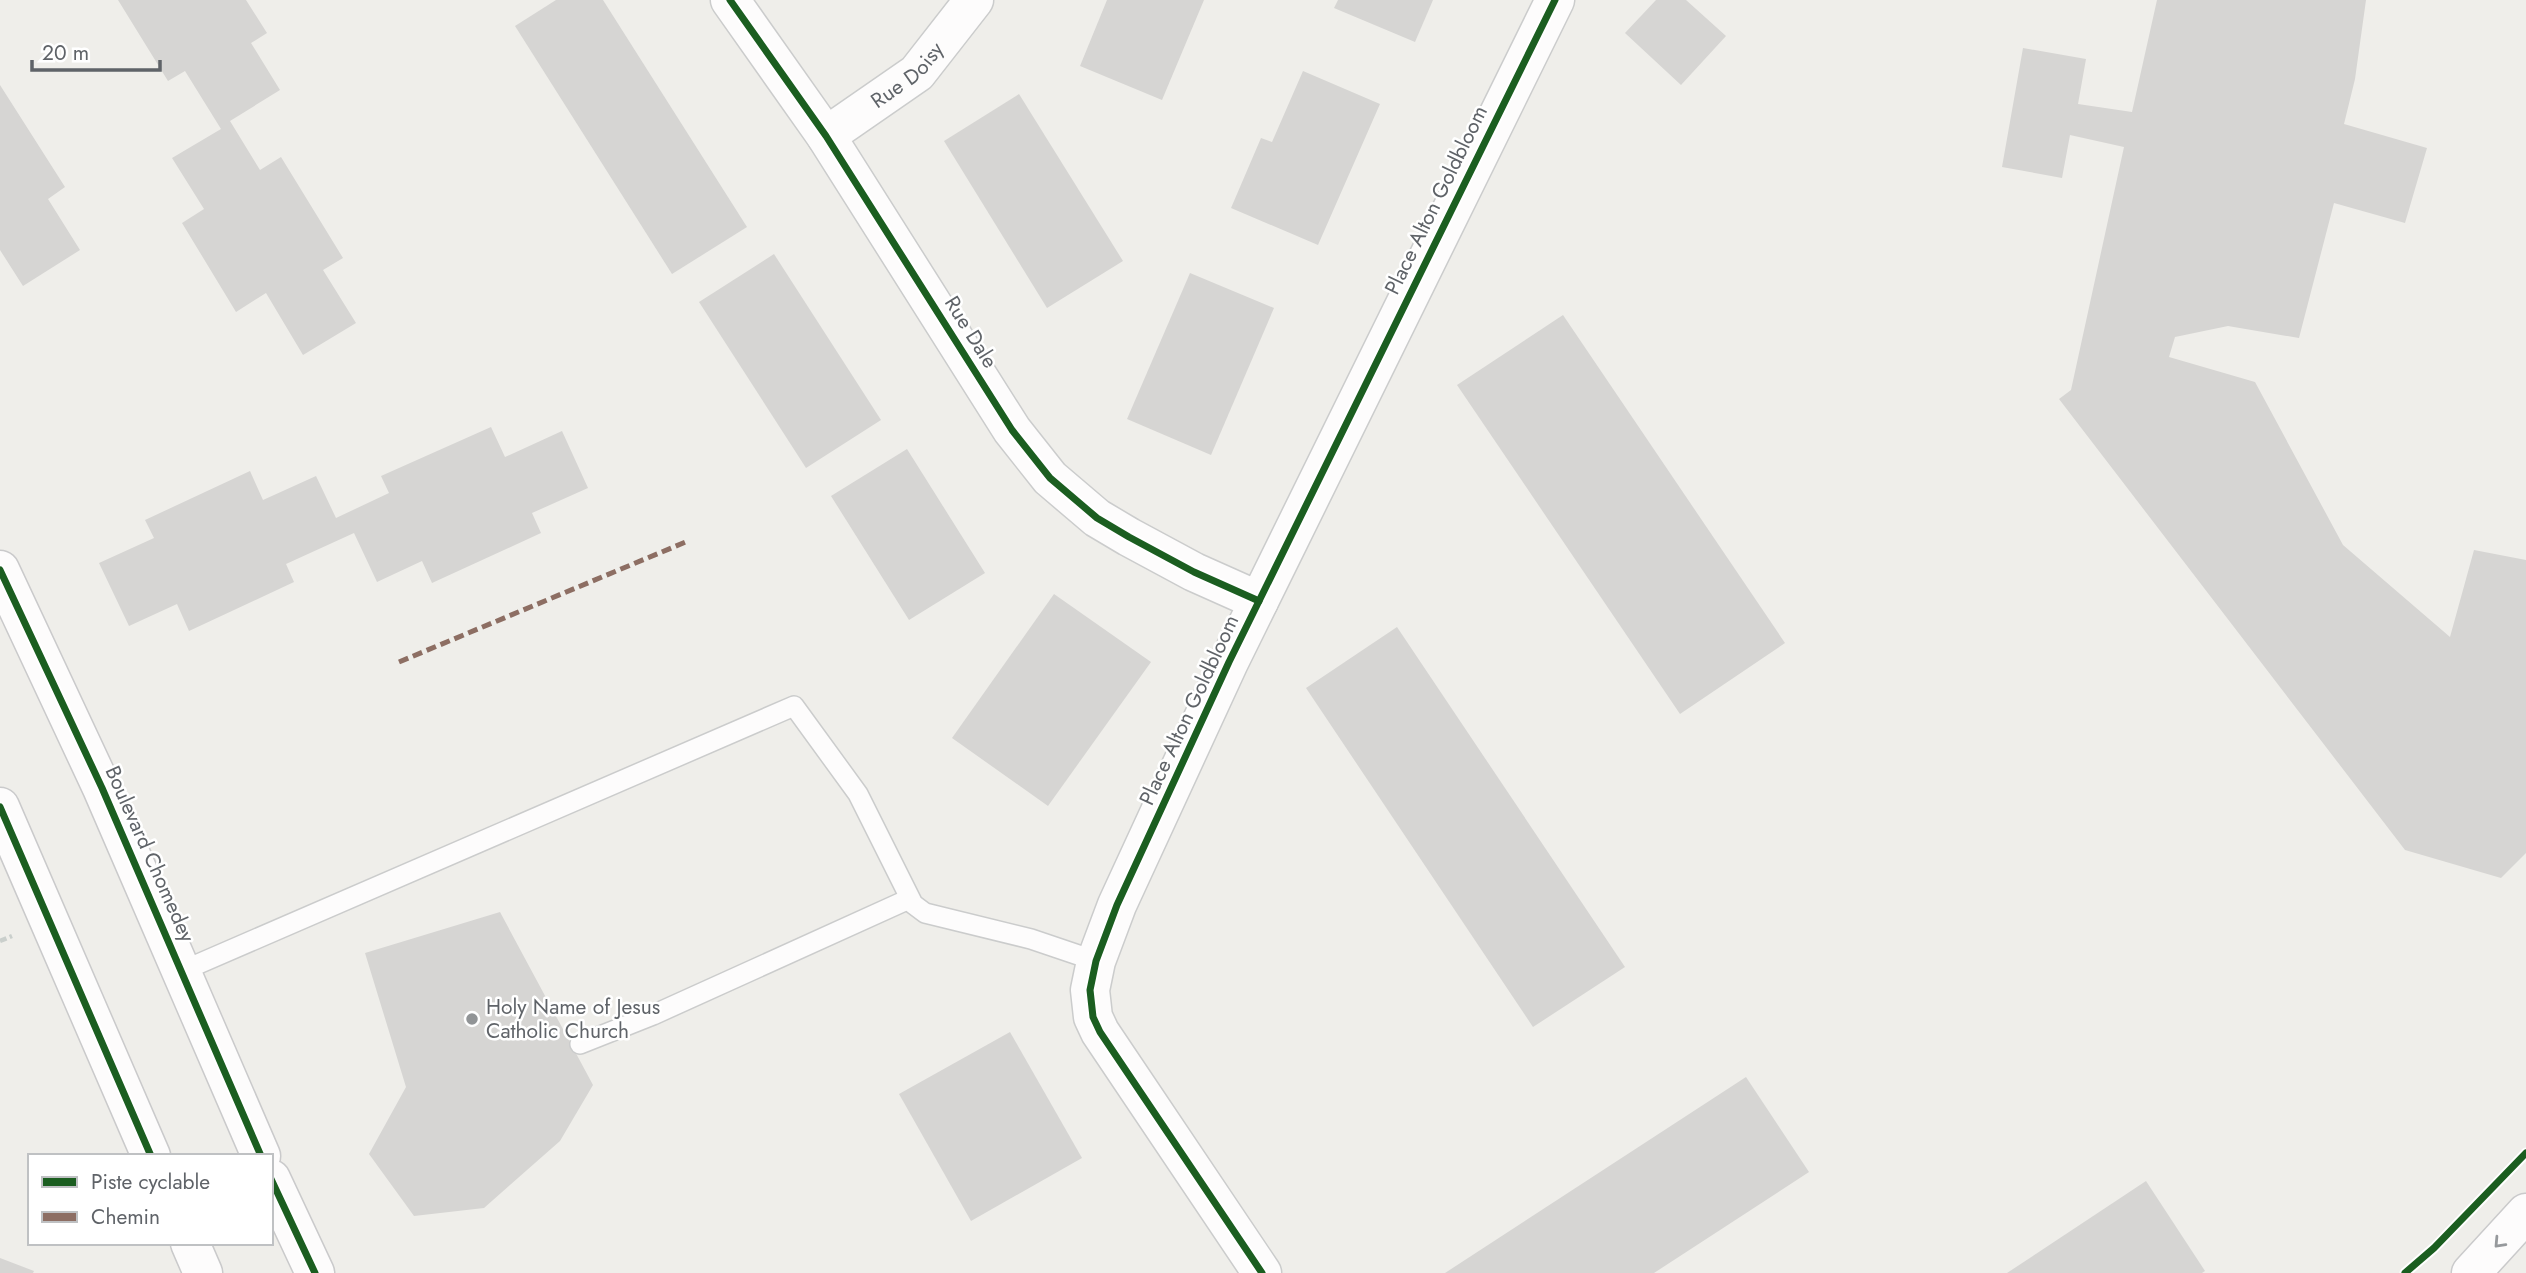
<svg xmlns="http://www.w3.org/2000/svg" width="2526" height="1273" font-family="Jost,sans-serif">
	<style>
		.building { fill: #d6d5d3 }
		.lines { fill: none; stroke-linecap: round; stroke-linejoin: round }
		.lane-casing { stroke: #cbcccc; stroke-width: 22 }
		.street-casing { stroke: #cbcccc; stroke-width: 41 }
		.secondary-casing { stroke: #cacacb; stroke-width: 41 }
		.path { stroke: #cacfcc; stroke-width: 4.5; stroke-dasharray: 7 3.5; stroke-linecap: butt }
		.lane { stroke: #fdfcfc; stroke-width: 19 }
		.street { stroke: #fdfcfc; stroke-width: 38 }
		.secondary { stroke: #fdfcfc; stroke-width: 38 }
		.quiet { stroke: #8d6e63; stroke-width: 5; stroke-dasharray: 10 5; stroke-linecap: butt }
		.cycleway-casing { stroke: #fff; stroke-width: 11 }
		.cycleway { stroke: #1b5e20; stroke-width: 7 }
		.oneway { stroke: #96999c }
		.poi-dot { fill: #919496; stroke: #fff; stroke-width: 2.5 }
		.labels { text-anchor: middle; stroke-width: 5; stroke-linejoin: round; paint-order: stroke }
		.street-label { font-size: 21px; fill: #5f6368; stroke: #fff }
		.poi-label { font-size: 21px; fill: #5f6368; stroke: #fff; text-anchor: start }
	</style>
	<rect width="100%" height="100%" fill="#efeeea"/>
	<g class="building">
		<polygon points="118,0 246,0 267,33 251,43 280,90 230,121 260,170 281,157 343,258 323,270 356,323 303,355 266,293 236,312 182,223 204,209 172,158 221,129 185,71 168,81"/>
		<polygon points="556,0 603,0 747,227 672,274 515,26"/>
		<polygon points="1107,0 1204,0 1162,100 1080,66"/>
		<polygon points="1338,0 1433,0 1415,42 1334,8"/>
		<polygon points="1656,0 1686,0 1726,36 1681,85 1625,33"/>
		<polygon points="2157,0 2366,0 2355,79 2344,124 2427,148 2405,223 2334,203 2299,338 2228,326 2175,337 2169,357 2255,382 2343,545 2450,637 2474,550 2526,560 2526,853 2501,878 2405,850 2059,399 2071,390 2124,147 2070,135 2062,178 2002,167 2023,48 2086,59 2078,104 2132,112"/>
		<polygon points="1303,71 1380,104 1318,245 1231,208 1261,138 1272,142"/>
		<polygon points="0,85 65,187 48,199 80,250 23,286 0,250"/>
		<polygon points="1019,94 1123,261 1047,308 944,141"/>
		<polygon points="774,254 881,420 806,468 699,302"/>
		<polygon points="1190,273 1274,308 1211,455 1127,419"/>
		<polygon points="1563,315 1785,643 1680,714 1457,385"/>
		<polygon points="491,427 505,457 562,431 588,488 532,513 541,533 432,583 422,561 377,582 354,533 286,564 294,582 189,631 177,604 129,626 99,563 154,538 145,520 250,471 263,500 316,476 336,518 389,493 381,476"/>
		<polygon points="907,449 985,573 909,620 831,496"/>
		<polygon points="1054,594 1151,662 1048,806 952,738"/>
		<polygon points="1397,627 1625,967 1533,1027 1306,688"/>
		<polygon points="500,912 593,1085 560,1141 484,1208 414,1216 369,1154 406,1087 365,953"/>
		<polygon points="1010,1032 1082,1158 971,1221 899,1094"/>
		<polygon points="1746,1077 1809,1172 1654,1273 1445,1273"/>
		<polygon points="2146,1181 2205,1271 2202,1273 2007,1273"/>
		<polygon points="0,1258 34,1271 33,1273 0,1273"/>
	</g>
	<g class="lines">
		<g class="lane-casing">
			<g id="lane">
				<polyline points="182,971 794,706 858,794 913,904 925,913 1031,939 1096,961"/>
				<polyline points="580,1044 653,1015 909,899"/>
			</g>
		</g>
		<g class="street-casing">
			<g id="street">
				<polyline points="730,0 826,136 1012,430 1050,478 1097,518 1129,537 1194,572 1259,601"/>
				<path id="s1" d="M826 136 917 73 974 0"/>
				<polyline points="1262,1273 1100,1032 1093,1017 1090,990 1096,961 1117,905 1229,662 1555,0"/>
			</g>
		</g>
		<g class="secondary-casing">
			<g id="secondary">
				<polyline points="0,570 102,788 261,1156"/>
				<polyline points="0,807 151,1156"/>
				<polyline points="271,1179 315,1273"/>
				<polyline points="190,1243 203,1273"/>
				<polyline points="2471,1273 2526,1213"/>
			</g>
		</g>
		<polyline class="path" points="0,941 12,936"/>
		<use href="#lane" class="lane"/>
		<use href="#street" class="street"/>
		<use href="#secondary" class="secondary"/>
		<polyline class="quiet" points="399,662 688,541"/>
		<g class="cycleway-casing">
			<g id="cycleway">
				<polyline points="730,0 826,136 1012,430 1050,478 1097,518 1129,537 1194,572 1259,601"/>
				<polyline points="0,570 102,788 261,1156"/>
				<polyline points="0,807 151,1156"/>
				<polyline points="271,1179 315,1273"/>
				<polyline points="1262,1273 1100,1032 1093,1017 1090,990 1096,961 1117,905 1229,662 1555,0"/>
				<polyline points="2405,1273 2434,1248 2526,1153"/>
			</g>
		</g>
		<use href="#cycleway" class="cycleway"/>
	</g>
	<defs><path id="oneway-chevron" d="M-2-3.5L2.5 0L-2 3.5" fill="none" stroke-width="1.6" stroke-linecap="round" stroke-linejoin="round" transform="scale(1.75)"/></defs>
	<use class="oneway" href="#oneway-chevron" transform="translate(2499 1243) rotate(133)"/>
	<circle class="poi-dot" cx="472" cy="1019" r="7"/>
	<g class="labels">
		<g class="street-label">
			<text dy="7" stroke="none"><textPath href="#s1" startOffset="102">Rue Doisy</textPath></text>
			<text transform="translate(1436 200) rotate(-64)" y="7">Place Alton Goldbloom</text>
			<text transform="translate(971 332) rotate(58)" y="7">Rue Dale</text>
			<text transform="translate(1189 710) rotate(-65)" y="7">Place Alton Goldbloom</text>
			<text transform="translate(150 854) rotate(66)" y="7">Boulevard Chomedey</text>
		</g>
		<g class="poi-label">
			<text x="486" y="1014">Holy Name of Jesus<tspan x="486" dy="24">Catholic Church</tspan></text>
		</g>
	</g>
	<rect x="28" y="1154" width="245" height="91" fill="#ffffff" stroke="#bfc1c3" stroke-width="2"/>
	<rect x="42" y="1177" width="35" height="10" fill="#1b5e20" stroke="#bfc1c3" stroke-width="2"/>
	<text x="91" y="1189" font-size="21" fill="#5f6368">Piste cyclable</text>
	<rect x="42" y="1212" width="35" height="10" fill="#8d6e63" stroke="#bfc1c3" stroke-width="2"/>
	<text x="91" y="1224" font-size="21" fill="#5f6368">Chemin</text>
	<path d="M32 60v10h128v-10" fill="none" stroke="#5f6368" stroke-width="3.5"/>
	<text x="42" y="60" font-size="21" fill="#5f6368" stroke="#ffffff" stroke-width="5" paint-order="stroke">20 m</text>
</svg>
